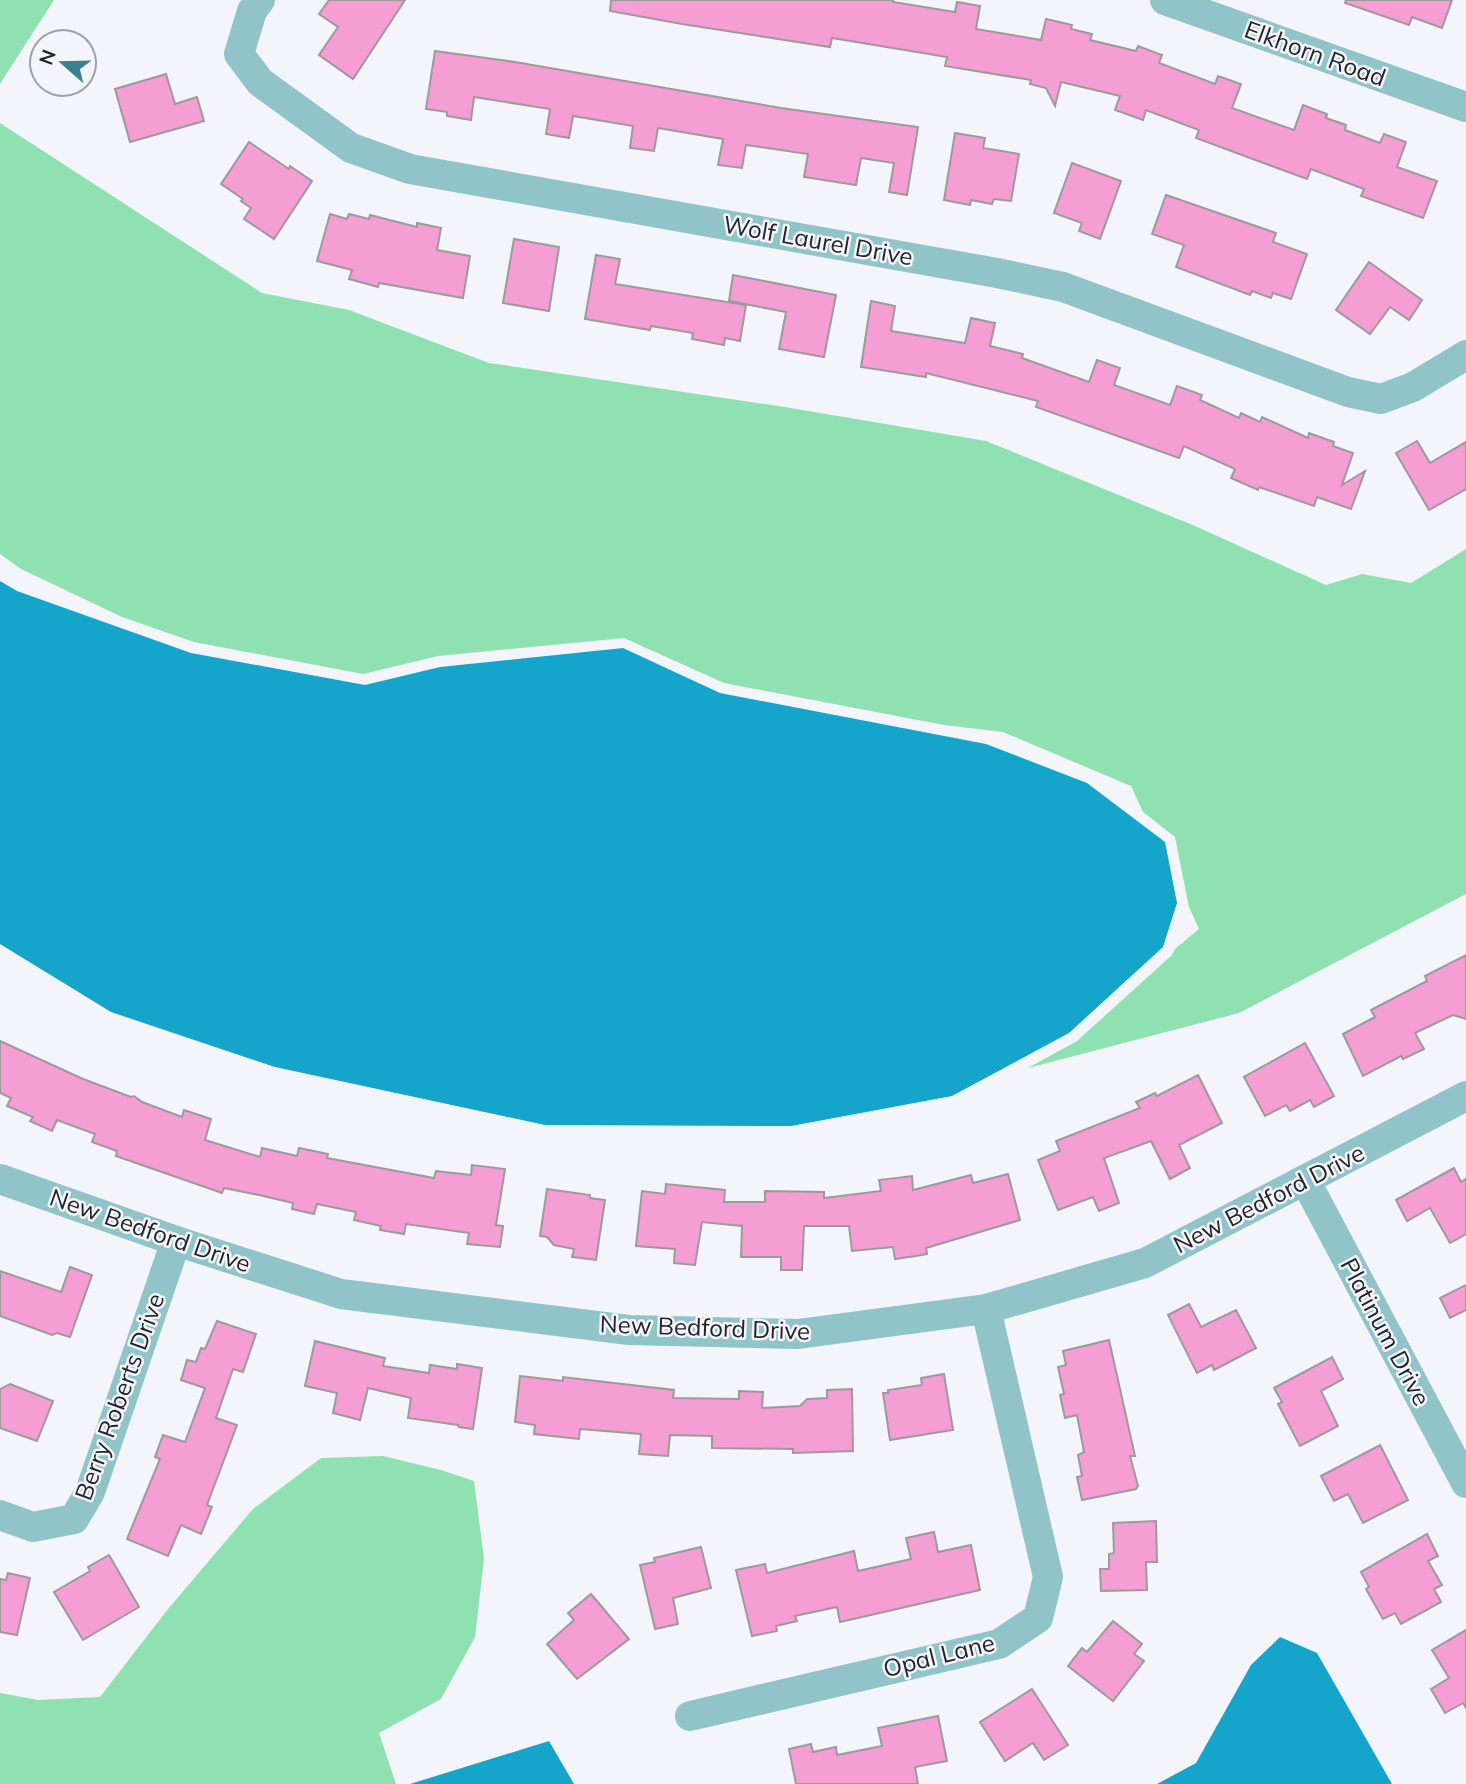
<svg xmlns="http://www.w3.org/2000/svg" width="1466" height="1784" font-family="Mulish,sans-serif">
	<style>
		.green { fill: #8fe1b1 }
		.water { fill: #15a5cb }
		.building { fill: #f49ed3; stroke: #9e999c; stroke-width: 2 }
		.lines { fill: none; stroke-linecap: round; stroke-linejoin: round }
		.street { stroke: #90c4c9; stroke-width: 30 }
		.labels { text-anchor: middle; stroke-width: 5; stroke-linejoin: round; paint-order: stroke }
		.street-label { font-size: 24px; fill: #232426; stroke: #f3f5fa }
	</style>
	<rect width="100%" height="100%" fill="#f3f5fa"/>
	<g class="green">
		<polygon points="0,0 54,0 0,84"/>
		<polygon points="0,123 262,293 349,310 489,363 785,407 986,441 1195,526 1326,585 1362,574 1411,583 1466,549 1466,894 1239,1013 1028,1068 1077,1041 1172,955 1175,949 1199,929 1189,907 1175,837 1143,812 1131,786 1003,732 944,725 724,683 624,638 438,656 363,674 194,642 122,617 21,569 0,554"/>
		<polygon points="383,1456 441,1470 474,1481 484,1559 475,1637 441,1699 379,1733 396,1784 0,1784 0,1693 38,1700 100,1697 168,1609 253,1509 321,1458"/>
	</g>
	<g class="water">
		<polygon points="0,581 17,591 191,653 365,685 440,667 623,648 720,693 986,744 1087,783 1165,842 1177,903 1163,947 1069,1033 952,1096 791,1126 545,1125 275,1067 111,1012 0,944"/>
		<polygon points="1280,1637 1317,1653 1392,1784 1157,1784 1196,1763 1251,1665"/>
		<polygon points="549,1741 574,1784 410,1784"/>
	</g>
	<g class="building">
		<polygon points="329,0 405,0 353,79 319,55 338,27 319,14"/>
		<polygon points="611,0 893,0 893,2 955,12 957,2 980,6 976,29 1041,40 1046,19 1072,25 1071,29 1092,34 1090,40 1136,51 1138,46 1162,55 1159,63 1215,84 1218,76 1241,84 1232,108 1294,130 1303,105 1327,114 1326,118 1346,125 1345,130 1380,143 1384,134 1406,142 1397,167 1437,181 1423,218 1361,196 1364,189 1311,169 1307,179 1196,138 1199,130 1146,110 1143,120 1115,110 1120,96 1061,82 1055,106 1046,88 1030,84 1031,80 945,66 947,57 832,38 830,47 682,24 610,11"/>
		<polygon points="1346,0 1452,0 1442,28 1412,17 1409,25 1345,3"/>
		<polygon points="435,51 515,62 781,108 918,127 907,195 889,192 894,163 861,158 856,185 804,177 808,154 746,145 742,168 718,165 723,139 658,128 654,151 630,148 633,126 573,116 569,138 546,134 550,109 474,97 471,120 447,116 447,112 426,109"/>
		<polygon points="166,74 175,104 197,97 204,121 130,142 115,89"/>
		<polygon points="955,133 985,138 983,148 1019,154 1011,201 994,199 992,204 971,200 970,205 944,200"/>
		<polygon points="249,142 289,169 290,166 312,181 274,239 244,219 251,208 241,201 243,199 221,184"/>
		<polygon points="1072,163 1121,181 1100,239 1079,231 1082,223 1054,213"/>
		<polygon points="1166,195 1276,233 1273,242 1307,254 1291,299 1273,293 1271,298 1252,291 1250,295 1176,267 1184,245 1152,234"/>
		<polygon points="330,214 347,219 349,214 369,219 370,215 417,227 417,223 441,228 437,250 470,256 463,298 379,283 378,287 349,279 352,270 317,261"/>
		<polygon points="514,239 559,247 549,311 503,303"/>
		<polygon points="596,255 620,259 615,284 746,305 740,341 725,338 724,345 692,339 693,333 651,326 650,330 585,319"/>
		<polygon points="1369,262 1422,300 1409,320 1390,307 1370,334 1336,310"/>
		<polygon points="733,275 836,295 824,357 779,349 786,312 729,301"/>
		<polygon points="871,301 895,306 891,331 965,343 971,318 995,323 990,346 1023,354 1022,358 1089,382 1097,360 1120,368 1114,385 1170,405 1177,386 1202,395 1200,400 1239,418 1241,413 1260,422 1262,417 1308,438 1309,433 1334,442 1333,446 1353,453 1342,485 1365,471 1351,509 1317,497 1314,506 1259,487 1258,490 1231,478 1235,469 1184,446 1179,458 1036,407 1038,401 926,373 926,377 861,367"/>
		<polygon points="1417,441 1430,463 1466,442 1466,489 1429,510 1396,453"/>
		<polygon points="1466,955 1466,1019 1453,1015 1415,1033 1424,1049 1403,1059 1401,1056 1363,1076 1343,1034 1375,1017 1371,1010 1427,981 1425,976"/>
		<polygon points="0,1041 83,1079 131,1097 134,1096 142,1102 182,1117 184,1110 211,1119 205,1140 260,1157 262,1148 297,1156 299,1148 328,1154 327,1158 434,1178 436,1171 471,1175 472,1165 505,1169 496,1225 503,1226 500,1247 467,1244 469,1233 406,1224 404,1234 380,1230 381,1226 354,1220 356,1212 317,1204 314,1214 292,1209 293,1203 259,1195 224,1188 222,1193 116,1156 117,1151 92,1142 95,1134 57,1120 52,1131 30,1121 33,1117 7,1106 11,1098 0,1093"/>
		<polygon points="1305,1043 1334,1096 1314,1107 1310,1100 1290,1111 1286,1105 1265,1116 1244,1077"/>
		<polygon points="1198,1075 1222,1123 1179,1145 1190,1168 1170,1179 1151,1141 1104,1158 1119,1203 1099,1211 1093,1197 1058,1210 1038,1160 1060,1151 1056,1141 1140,1108 1136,1102 1155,1093 1157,1096"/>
		<polygon points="1454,1168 1461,1182 1466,1179 1466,1234 1450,1243 1430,1208 1407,1221 1396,1200"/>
		<polygon points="1008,1174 1020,1220 926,1248 927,1254 916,1256 895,1259 893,1247 852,1251 849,1226 804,1226 802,1270 781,1270 781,1257 741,1257 742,1226 702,1222 695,1265 674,1263 675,1249 636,1246 642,1191 665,1194 666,1184 725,1190 724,1202 765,1202 765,1191 824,1192 824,1198 881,1191 879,1180 912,1176 913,1190 971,1175 973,1183"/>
		<polygon points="547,1189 590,1195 590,1198 605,1200 596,1260 572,1257 574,1249 554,1245 547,1237 540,1236"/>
		<polygon points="70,1267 92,1275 70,1337 57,1333 52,1335 0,1316 0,1271 61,1292"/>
		<polygon points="1466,1285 1466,1310 1450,1318 1440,1298"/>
		<polygon points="1189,1304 1201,1327 1236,1310 1256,1348 1214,1370 1212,1365 1197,1373 1168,1315"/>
		<polygon points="217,1321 256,1334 243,1372 233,1369 216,1418 237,1425 207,1505 212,1507 201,1534 181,1525 168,1556 127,1539 160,1459 155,1457 163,1435 185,1442 205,1388 181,1380 187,1360 196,1362 201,1348 205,1349"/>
		<polygon points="1109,1340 1135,1456 1130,1456 1138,1486 1136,1489 1082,1500 1077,1477 1082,1476 1078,1455 1084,1452 1077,1415 1065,1418 1060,1395 1064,1394 1058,1367 1066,1365 1063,1351"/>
		<polygon points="315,1341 385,1358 383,1366 429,1373 430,1365 457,1369 457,1364 482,1368 473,1429 459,1427 458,1425 408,1418 411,1398 368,1388 360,1420 333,1413 337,1393 305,1386"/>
		<polygon points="1332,1357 1343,1379 1321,1391 1338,1426 1300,1446 1278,1404 1282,1402 1274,1388"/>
		<polygon points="944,1374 953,1430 890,1440 883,1393 888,1393 888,1390 922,1385 921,1378"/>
		<polygon points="520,1376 563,1381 563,1377 674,1390 673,1398 739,1399 739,1391 763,1392 762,1408 800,1406 807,1399 827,1398 827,1390 852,1389 853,1451 793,1453 793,1449 712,1448 712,1436 670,1435 668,1456 639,1454 641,1434 580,1429 579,1439 534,1434 535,1425 515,1422"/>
		<polygon points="10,1384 53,1401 37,1441 0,1428 0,1389"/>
		<polygon points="1380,1445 1408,1500 1363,1523 1348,1494 1334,1501 1321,1476"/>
		<polygon points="1156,1521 1157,1562 1146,1562 1147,1590 1101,1591 1100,1569 1109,1569 1109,1554 1114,1553 1113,1523"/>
		<polygon points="934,1532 938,1552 971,1545 980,1590 840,1622 837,1607 795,1616 797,1621 776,1626 777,1631 752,1636 736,1570 765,1564 767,1573 854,1551 858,1571 911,1559 906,1538"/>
		<polygon points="1427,1534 1438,1556 1428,1561 1442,1585 1434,1589 1441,1602 1401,1624 1395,1613 1383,1619 1366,1589 1369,1587 1361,1572"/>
		<polygon points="701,1547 711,1588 673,1598 678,1624 655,1629 640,1565 655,1562 654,1558"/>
		<polygon points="109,1555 139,1607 83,1640 54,1592 90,1571 88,1567"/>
		<polygon points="8,1573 30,1578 17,1635 0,1632 0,1579 6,1580"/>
		<polygon points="591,1594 629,1639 577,1679 547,1644 574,1620 568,1613"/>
		<polygon points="1113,1621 1142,1644 1134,1654 1144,1661 1113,1701 1068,1666 1082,1648 1087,1652"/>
		<polygon points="1466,1630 1466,1708 1463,1703 1445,1713 1431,1689 1449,1678 1432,1650"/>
		<polygon points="1032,1689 1068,1745 1044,1760 1033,1743 1005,1761 980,1722"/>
		<polygon points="938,1716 947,1761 915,1767 918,1784 796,1784 789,1749 811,1744 813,1752 836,1747 837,1755 882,1746 878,1728"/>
	</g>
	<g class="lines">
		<g class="street">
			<polyline points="260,0 252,11 239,54 260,82 351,148 410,169 997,273 1063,287 1348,392 1381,399 1413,387 1466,355"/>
			<polyline points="1165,0 1466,107"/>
			<polyline points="0,1179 176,1241 341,1294 629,1330 798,1334 986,1309 1145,1263 1466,1096"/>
			<polyline points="1305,1180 1466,1483"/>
			<polyline points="0,1515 33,1527 74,1519 90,1492 176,1241"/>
			<polyline points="690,1716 999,1644 1038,1618 1048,1577 986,1309"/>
		</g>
	</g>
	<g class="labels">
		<g class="street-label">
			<text transform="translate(1315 54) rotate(20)" y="8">Elkhorn Road</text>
			<text transform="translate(818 241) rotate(10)" y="8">Wolf Laurel Drive</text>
			<text transform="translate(1269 1199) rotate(-27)" y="8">New Bedford Drive</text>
			<text transform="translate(150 1231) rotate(19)" y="8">New Bedford Drive</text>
			<text transform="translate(705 1328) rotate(2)" y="8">New Bedford Drive</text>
			<text transform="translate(1385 1332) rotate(62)" y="8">Platinum Drive</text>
			<text transform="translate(120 1397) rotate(-70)" y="8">Berry Roberts Drive</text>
			<text transform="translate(939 1656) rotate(-14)" y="8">Opal Lane</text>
		</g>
	</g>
	<g transform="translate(63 63) rotate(290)"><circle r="33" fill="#f3f5fa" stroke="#a0a1a5" stroke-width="2"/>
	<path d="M0-5L12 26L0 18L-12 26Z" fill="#3a818a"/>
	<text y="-10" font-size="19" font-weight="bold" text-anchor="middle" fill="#232426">N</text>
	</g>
</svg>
